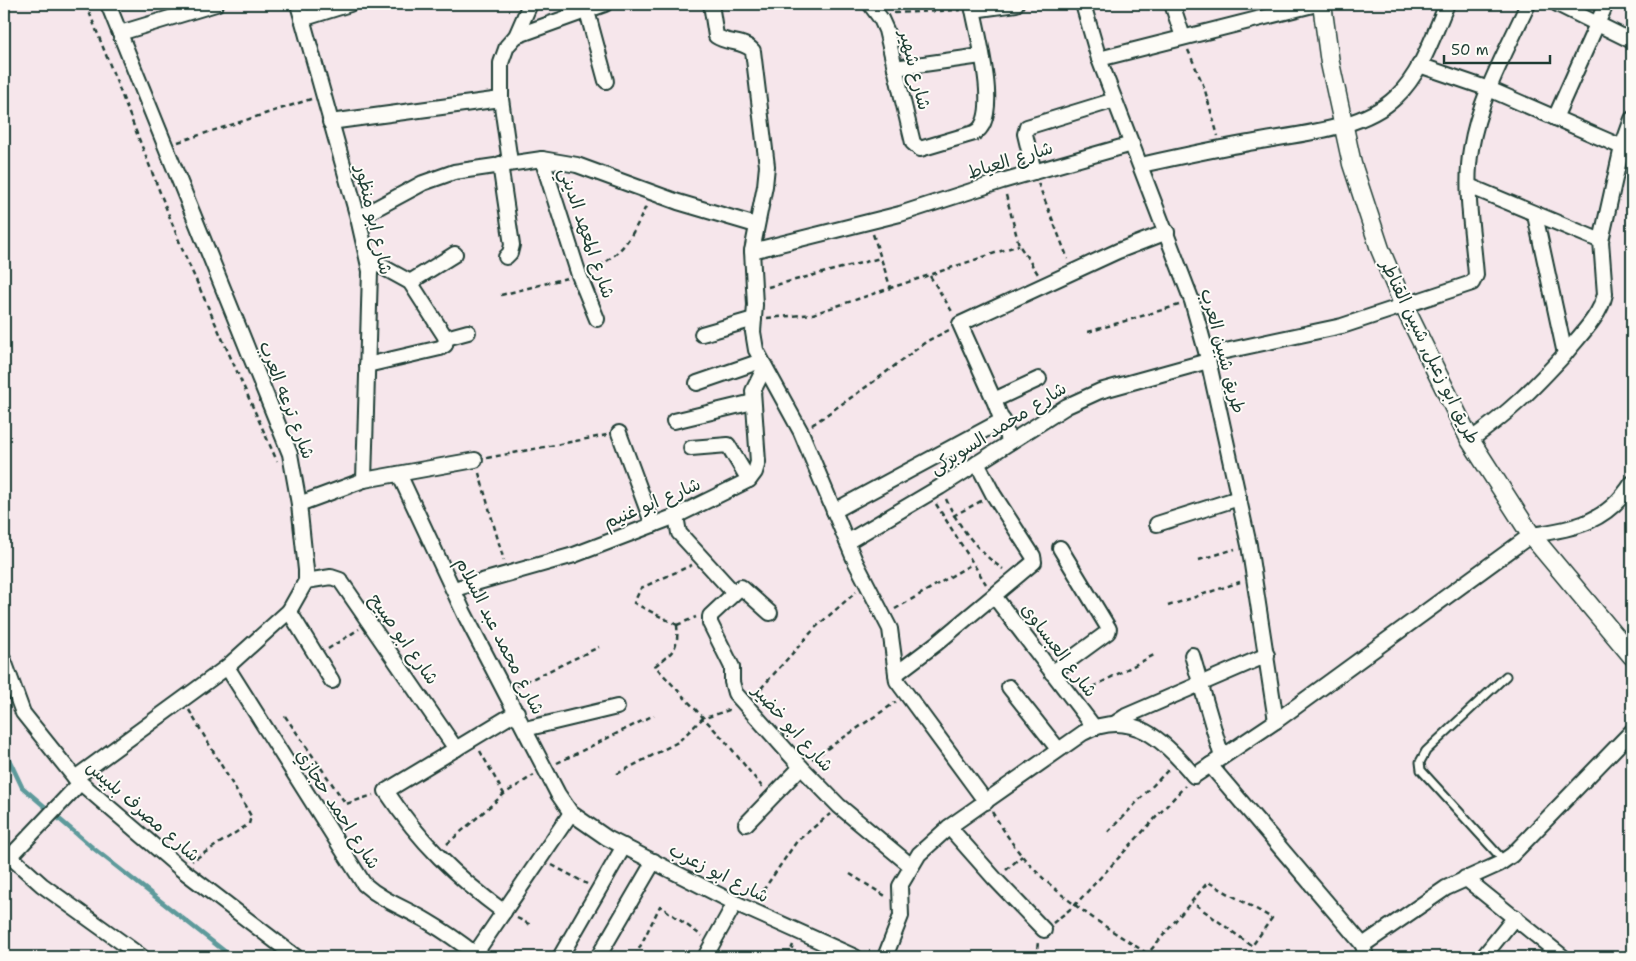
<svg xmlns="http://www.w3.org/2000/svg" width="1636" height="961" font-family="'Shantell Sans','Playpen Sans Arabic',sans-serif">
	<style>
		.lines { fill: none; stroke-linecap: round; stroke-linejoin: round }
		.stream { stroke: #5d9a9b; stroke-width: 4.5 }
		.service-casing { stroke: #1f3d34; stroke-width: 11 }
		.minor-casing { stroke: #1f3d34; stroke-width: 18 }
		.tertiary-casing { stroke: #1f3d34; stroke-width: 21 }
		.path { stroke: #1f3d34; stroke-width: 2.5; stroke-dasharray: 5 4; stroke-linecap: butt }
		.service { stroke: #fdfcf7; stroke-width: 7 }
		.minor { stroke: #fdfcf7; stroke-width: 14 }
		.tertiary { stroke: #fdfcf7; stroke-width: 18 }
		.labels { text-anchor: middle; stroke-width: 4; stroke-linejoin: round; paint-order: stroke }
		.street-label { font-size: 18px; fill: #1f3d34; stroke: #fdfcf7 }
	</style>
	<rect width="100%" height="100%" fill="#f6e6eb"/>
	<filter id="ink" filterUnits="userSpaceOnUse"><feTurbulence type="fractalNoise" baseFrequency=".02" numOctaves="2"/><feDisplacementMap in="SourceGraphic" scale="10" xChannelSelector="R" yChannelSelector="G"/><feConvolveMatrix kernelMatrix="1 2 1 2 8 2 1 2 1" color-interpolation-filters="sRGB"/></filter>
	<g filter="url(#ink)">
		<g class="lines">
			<polyline class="stream" points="4,749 22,787 93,848 232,957"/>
			<g class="service-casing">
				<polyline id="service" points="1504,861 1421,770 1420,762 1426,751 1506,676"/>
			</g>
			<g class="minor-casing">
				<g id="minor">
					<polyline points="298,4 358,218 370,271 364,480"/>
					<path d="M711 4 716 36C727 44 744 40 753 51L767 166 765 186 752 251 755 305 753 332 756 350 801 432 855 561 890 629 897 681 986 802"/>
					<path d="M870 4 881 19 886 30 913 143 920 149 974 133C1003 120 976 30 972 4"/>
					<polyline points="1083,4 1099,59 1192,301 1207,355 1249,545 1276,721"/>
					<polyline points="1172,4 1183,37"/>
					<polyline points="1557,4 1632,41"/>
					<polyline points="973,10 1016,4"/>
					<polyline points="587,11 606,81"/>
					<polyline points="302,19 350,4"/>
					<polyline points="120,33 216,4"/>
					<polyline points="516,36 605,4"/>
					<polyline points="1099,59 1317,4"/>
					<polyline points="1419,65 1489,89 1622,147"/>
					<polyline points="895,68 981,56"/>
					<polyline points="501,99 501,63 507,46 516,36 530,4"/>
					<polyline points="1555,118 1606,4"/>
					<polyline points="330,122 501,99 510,162"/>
					<polyline points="542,159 579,275 597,319"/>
					<polyline points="500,164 512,245 510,253 506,257"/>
					<path d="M1141 165C1177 157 1213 149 1249 143 1294 134 1361 131 1396 97 1421 74 1434 34 1447 4"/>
					<polyline points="1034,172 1025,134 1027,127 1115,100"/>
					<polyline points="1469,186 1601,241 1622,147 1632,119"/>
					<polyline points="358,218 423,183 454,172 542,159 577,165 678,202 756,225"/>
					<polyline points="752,251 900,214 1002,181 1132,144"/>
					<polyline points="368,259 410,282 446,338"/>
					<polyline points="410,282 455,254"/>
					<polyline points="702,334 754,319"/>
					<polyline points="446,338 468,332"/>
					<path d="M1565 354C1579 336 1600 317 1605 294L1601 241"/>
					<path d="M1207 355 1342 326 1472 283 1476 275C1473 234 1464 189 1471 149 1479 98 1507 50 1528 4"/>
					<polyline points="367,365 440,348 445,345 446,338"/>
					<polyline points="697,383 761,361"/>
					<polyline points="994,400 1039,379"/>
					<polyline points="674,421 753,402"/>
					<polyline points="619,433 653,525"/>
					<path d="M1470 440C1509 413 1533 389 1565 354L1535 215"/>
					<polyline points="1010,442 994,400 960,324 1118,251 1167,232"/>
					<polyline points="691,448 728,445 749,480"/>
					<polyline points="399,474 464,613 558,794 571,813 607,838 735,903 855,957"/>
					<polyline points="299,504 364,480 475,460"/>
					<polyline points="834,511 1003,420"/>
					<polyline points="676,516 679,533 733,592"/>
					<polyline points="1157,524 1239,498"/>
					<polyline points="847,542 940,487 1067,406 1100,391 1208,361"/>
					<polyline points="306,581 331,577 340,580 456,749"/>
					<polyline points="454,589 574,555 676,516 749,480 755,472 758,462 753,391 765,367"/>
					<polyline points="994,596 1094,727"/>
					<polyline points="289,611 332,681"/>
					<polyline points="770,613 741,587 710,616 710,623 732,667 732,682 735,693 801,767 839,806 910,865"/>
					<polyline points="1192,655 1222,757"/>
					<polyline points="4,661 23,713 75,778 181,869 296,957"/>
					<path d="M227 667 364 884C383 901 405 908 427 921 444 931 460 942 475 954"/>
					<polyline points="1052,673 1108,632 1109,629 1060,548"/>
					<polyline points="896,674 937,643 1034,562 1033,556 993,494 977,463"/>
					<polyline points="1009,687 1058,749"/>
					<polyline points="1114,724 1126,716 1267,655"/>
					<polyline points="525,729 617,707"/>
					<polyline points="1210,765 1363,945"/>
					<polyline points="75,778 227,667 289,611 306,581 306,570 299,504 290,454 108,4"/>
					<polyline points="746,824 801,767"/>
					<polyline points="949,827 995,879 1044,930"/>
					<polyline points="4,851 42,885 142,957"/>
					<polyline points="9,858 80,783"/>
					<polyline points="1465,878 1563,957"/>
					<path d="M504 912C455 876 420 842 386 791L517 712"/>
					<polyline points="473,957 571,813"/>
					<polyline points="560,957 624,846"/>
					<polyline points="598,957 654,861"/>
					<polyline points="705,957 735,903"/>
					<path d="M885 957 901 916 900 886 919 854 949 827 1083 733C1131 707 1165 741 1194 776L1276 721 1531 535C1575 529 1607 522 1632 483"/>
					<polyline points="1366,957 1363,945 1446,888 1499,864 1512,855 1632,731"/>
					<polyline points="1483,957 1515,917"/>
				</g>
			</g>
			<g class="tertiary-casing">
				<polyline id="tertiary" points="1322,4 1330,63 1352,164 1380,249 1404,306 1470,440 1531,535 1632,656"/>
			</g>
			<g class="path">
				<polyline points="86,4 183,251 277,461"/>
				<polyline points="897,4 897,11"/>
				<polyline points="894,13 961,10"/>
				<polyline points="1188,50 1204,87 1218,136"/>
				<polyline points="178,142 311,99"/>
				<polyline points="1038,183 1068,259"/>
				<polyline points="1006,195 1019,245 1038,274"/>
				<polyline points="873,234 891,289"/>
				<path d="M591 270C624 254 633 235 647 204"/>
				<polyline points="930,276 953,313"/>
				<polyline points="768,287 880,258"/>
				<polyline points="501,295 567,278"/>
				<polyline points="767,318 813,314 1019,245"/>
				<polyline points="1088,332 1179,305"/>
				<polyline points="812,425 876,380 927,341 949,330"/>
				<polyline points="487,458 607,435"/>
				<polyline points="479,473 504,561"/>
				<path d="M946 499C958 526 979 553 1003 569"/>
				<polyline points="936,504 986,584"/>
				<polyline points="953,516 983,500"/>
				<polyline points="1199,560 1235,549"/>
				<polyline points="1168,606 1240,582"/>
				<polyline points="895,609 972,564"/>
				<path d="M677 625C679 649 673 652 655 666L726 742 763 788"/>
				<polyline points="677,625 634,603 641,588 692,565"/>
				<polyline points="677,625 696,617"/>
				<polyline points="328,649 359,629"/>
				<polyline points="517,686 599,647"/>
				<polyline points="1085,691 1154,655"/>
				<polyline points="755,695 816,627 856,592"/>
				<polyline points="189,710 251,816 249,824 192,861"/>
				<polyline points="285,716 346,804 373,795"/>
				<polyline points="480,751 504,794"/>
				<polyline points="812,759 896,702"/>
				<polyline points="557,763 654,715"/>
				<polyline points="617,774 678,742 702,719 732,709"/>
				<path d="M992 812C1002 827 1011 843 1023 857 1058 898 1103 925 1148 954"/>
				<polyline points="1108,832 1170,768"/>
				<polyline points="447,844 504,794 534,775"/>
				<polyline points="552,865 587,884"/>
				<polyline points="1006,870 1022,856"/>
				<polyline points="850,874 887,897"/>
				<polyline points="758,898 797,841 830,814"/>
				<polyline points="517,918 531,925"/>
				<polyline points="1053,923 1074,906 1185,786"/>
				<polyline points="635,957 660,906 702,936"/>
				<polyline points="788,957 793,945"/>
				<polyline points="1036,957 1038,942"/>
				<polyline points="1145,957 1208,882 1272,918 1252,946 1192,902"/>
			</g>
			<use href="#service" class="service"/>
			<use href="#minor" class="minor"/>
			<use href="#tertiary" class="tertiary"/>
		</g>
	</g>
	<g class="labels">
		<g class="street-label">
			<text transform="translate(915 70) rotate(76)" y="6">شارع شهير</text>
			<text transform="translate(1010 160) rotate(-17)" y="6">شارع العياط</text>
			<text transform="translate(374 220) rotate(77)" y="6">شارع ابو منظور</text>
			<text transform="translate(587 233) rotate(71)" y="6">شارع المعهد الديني</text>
			<text transform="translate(1223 351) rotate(75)" y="6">طريق شبين العرب</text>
			<text transform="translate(1430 352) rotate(64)" y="6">طريق ابو زعبل, شبين القناطر</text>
			<text transform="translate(287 400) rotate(69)" y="6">شارع ترعه العرب</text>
			<text transform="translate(998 428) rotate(-32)" y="6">شارع محمد السوبركى</text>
			<text transform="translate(652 503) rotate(-23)" y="6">شارع ابو غنيم</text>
			<text transform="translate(500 636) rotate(63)" y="6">شارع محمد عبد السلام</text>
			<text transform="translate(404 639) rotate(55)" y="6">شارع ابو صبيح</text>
			<text transform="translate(1059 650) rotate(53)" y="6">شارع العبساوى</text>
			<text transform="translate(793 728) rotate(48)" y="6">شارع ابو خضير</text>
			<text transform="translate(338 809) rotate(57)" y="6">شارع احمد حجازي</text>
			<text transform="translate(143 811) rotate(41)" y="6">شارع مصرف بلبيس</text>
			<text transform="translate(719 873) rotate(27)" y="6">شارع ابو زعرب</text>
		</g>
	</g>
	<rect width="1636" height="961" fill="none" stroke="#fdfcf7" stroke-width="20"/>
	<rect x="10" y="10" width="1616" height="941" fill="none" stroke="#1f3d34" stroke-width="2" filter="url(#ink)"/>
	<path d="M1444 55v8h106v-8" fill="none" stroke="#1f3d34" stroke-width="2.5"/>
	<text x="1451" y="55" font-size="15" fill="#1f3d34" stroke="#fdfcf7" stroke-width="4" paint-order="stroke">50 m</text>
</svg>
